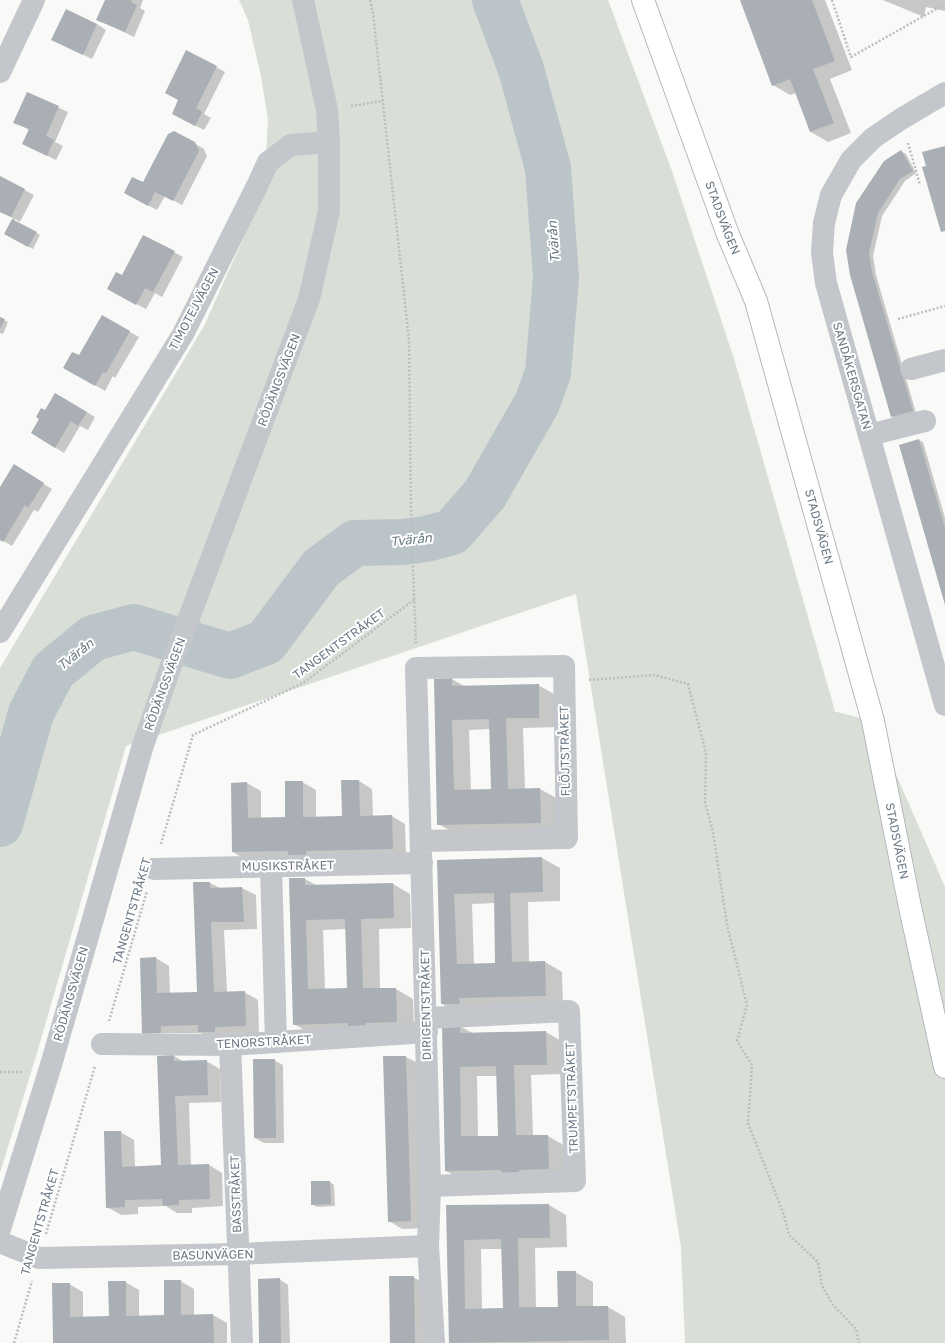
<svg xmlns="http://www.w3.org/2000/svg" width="945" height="1343" font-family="'Golos Text',sans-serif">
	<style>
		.green { fill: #d9ded7 }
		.shadow { fill: #0003; fill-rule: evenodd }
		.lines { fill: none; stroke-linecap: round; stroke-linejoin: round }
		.river { stroke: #bbc4c9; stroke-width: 46 }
		.building { fill: #a9afb5; fill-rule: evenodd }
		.major-casing { stroke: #b4b8bc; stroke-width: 24 }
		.path { stroke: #bbbec0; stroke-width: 2.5; stroke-dasharray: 2 2; stroke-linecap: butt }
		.minor { stroke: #c3c6ca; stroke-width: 22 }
		.major { stroke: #fff; stroke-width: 22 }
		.labels { text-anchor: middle; stroke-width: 4; stroke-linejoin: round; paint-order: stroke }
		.street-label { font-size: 12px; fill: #6b7885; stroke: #fff }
		.water-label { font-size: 13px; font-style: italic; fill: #677780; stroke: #fff }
	</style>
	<rect width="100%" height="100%" fill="#f9f9f7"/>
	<polygon class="green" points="239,0 608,0 672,171 735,362 835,711 829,710 873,721 945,887 945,1343 685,1343 681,1247 576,594 126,746 37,1053 0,1173 0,668 204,326 264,192 268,120 261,76 248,20"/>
	<g class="shadow">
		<polygon points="106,0 143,0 140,8 145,11 134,37 107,24"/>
		<polygon points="741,0 825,0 852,70 830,79 851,133 828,142 811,132 796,93 790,95 773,85"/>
		<polygon points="883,0 945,0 945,11 926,7 924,17"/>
		<polygon points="97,24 106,30 92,59 53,40"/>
		<polygon points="216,67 225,72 204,114 211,118 204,130 173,114"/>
		<polygon points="28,93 68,112 55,142 63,146 56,160 23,144 29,130 15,122"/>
		<polygon points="194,143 204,149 207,156 182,205 165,196 157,210 134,198 143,184"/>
		<polygon points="901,151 906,154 916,173 905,181 882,216 873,256 876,275 916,413 896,419 892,417 847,250"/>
		<polygon points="0,177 34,195 20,222 15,219 14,221 40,235 33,249 5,234 13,218 0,212"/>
		<polygon points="144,236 183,257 162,297 155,293 146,309 117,294 122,276"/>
		<polygon points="102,316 139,337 115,378 113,376 105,391 64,367 79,357"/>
		<polygon points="0,318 8,322 3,334 0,333"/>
		<polygon points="56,394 95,417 88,430 80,426 64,453 32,433"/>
		<polygon points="919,440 923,442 945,518 945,603"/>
		<polygon points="14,466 52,489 38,512 34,510 12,546 0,539 0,489"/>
		<path d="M452 679 464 686 538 685 556 695 557 727 523 728 525 789H540L558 799 559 832 456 834 438 824ZM490 729 492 790H471L469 730Z"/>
		<polygon points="359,781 372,789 373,817 392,816 405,824 406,857 246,860 233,852 232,784 247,783 261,791 261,819 286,818 302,782 316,790 316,818 343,817"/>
		<path d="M542 858 560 868V901L528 902 529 962H545L562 972 563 1005 460 1014 442 1004 438 861ZM495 903 496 964H474L472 904Z"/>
		<path d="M305 879 318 886 393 884 410 894 411 928 379 929 380 989H396L413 999 414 1031 311 1034 294 1024ZM346 929 348 989H325L323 930Z"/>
		<polygon points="210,883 220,888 242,888 256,895 257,929 224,930 227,992 244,992 258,1000 259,1033 228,1034 228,1039 212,1039 201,1033 143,1033 156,958 169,966 170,994 198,993"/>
		<path d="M460 1026 472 1033 546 1032 563 1042 564 1074 531 1075 533 1136H548L565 1146 566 1179 464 1181 446 1171ZM477 1076H498L499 1137H478Z"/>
		<polygon points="174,1056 184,1062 206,1061 220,1069 221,1102 189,1103 191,1166 209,1165 222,1173 223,1206 192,1208 192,1213 177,1213 166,1206 138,1207 138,1214 121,1215 107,1207 120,1132 134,1140 135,1167 162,1166 158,1057"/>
		<polygon points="385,1057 406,1057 420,1064 424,1228 402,1229 389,1221"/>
		<polygon points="274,1060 283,1065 284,1143 264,1143 255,1138"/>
		<polygon points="312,1182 330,1182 334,1185 335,1206 317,1207 312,1204"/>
		<path d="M549 1205 566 1215 567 1247 535 1248 536 1308H559L575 1272 593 1282V1307H608L625 1317 626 1343H450L447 1206ZM481 1249H502L504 1309 482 1310Z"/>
		<polygon points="413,1277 422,1282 423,1343 391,1343"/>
		<polygon points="279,1279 288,1285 290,1343 260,1343"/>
		<polygon points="180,1281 194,1289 194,1316 213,1315 227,1323 227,1343 54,1343 69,1284 83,1292 83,1318 110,1317 125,1282 139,1290 139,1317 165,1316"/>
	</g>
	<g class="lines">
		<polyline class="river" points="0,824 31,713 53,671 93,638 134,627 230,656 266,642 321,568 355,543 403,542 426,539 452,532 485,494 537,403 548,373 556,277 548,168 521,69 495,0"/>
	</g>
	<g class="building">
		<polygon points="105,0 132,0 131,2 137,5 125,32 96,20"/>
		<polygon points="740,0 812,0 835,61 813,69 834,123 810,132 790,79 772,86"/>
		<polygon points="66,9 97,24 83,55 51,40"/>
		<polygon points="186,50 217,66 196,108 202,112 195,126 172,114 178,100 165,93"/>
		<polygon points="27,92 59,106 46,136 54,140 47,156 22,144 29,129 13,123"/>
		<polygon points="174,131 195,142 199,151 173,201 155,192 148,206 124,193 132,177 143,182 168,134"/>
		<polygon points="945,146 945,231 941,232 922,167 926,166 922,152"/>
		<polygon points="901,150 913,171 900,179 878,213 869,253 872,272 913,411 891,417 850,275 846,250 856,203 884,161"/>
		<polygon points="0,176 25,189 11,217 0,212"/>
		<polygon points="12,219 37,232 28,247 4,234"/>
		<polygon points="143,235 175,251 153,292 145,288 136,305 107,289 116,272 122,275"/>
		<polygon points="102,315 130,331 106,373 103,372 95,386 63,368 72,352 79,355"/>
		<polygon points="0,317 5,319 0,329"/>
		<polygon points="55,393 87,412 78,426 71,421 55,448 31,433 39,419 36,417 41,408 45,410"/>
		<polygon points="919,439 945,528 945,605 899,445"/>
		<polygon points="14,464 44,483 28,508 25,505 3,542 0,540 0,487"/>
		<path d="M452 678V686L539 684V718H506L508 789 540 788 541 823 437 825 434 679ZM489 719 491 789 454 790 452 720Z"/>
		<polygon points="341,780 359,780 360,816 392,815 393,849 306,851 306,859 288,859 288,851 232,852 231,783 247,782 248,818 285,817 285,781 303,781 303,817 342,816"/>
		<path d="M542 857 543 892 510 893 512 962 545 961 546 996 459 998 460 1004H441L437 860ZM494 893 495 963 457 964 454 894Z"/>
		<path d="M289 878H305V885L393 883 394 918 361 919 363 988H396L397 1022 366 1023V1029H348V1023L293 1025ZM345 919 347 988 308 989 306 920Z"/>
		<polygon points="193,882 210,882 210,888 242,887 244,922 211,922 214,992 245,991 246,1026 215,1027 215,1032 198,1032 198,1025 161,1026 161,1033 142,1034 140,958 156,957 157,993 197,992"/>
		<path d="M460 1025V1033L546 1031 547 1065H514L516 1135H548L549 1169 519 1170V1177H501V1170L445 1171 442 1026ZM496 1066 498 1136H461L460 1067Z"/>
		<polygon points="174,1055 174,1061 207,1060 208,1095 175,1096 178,1165 209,1164 210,1199 179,1200 179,1205 163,1206 162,1199 125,1200 125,1207 106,1208 104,1131 121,1131 122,1167 161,1165 157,1056"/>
		<polygon points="383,1056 406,1056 411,1221 388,1222"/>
		<polygon points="253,1059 275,1059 276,1138 254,1138"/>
		<polygon points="311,1181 330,1181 331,1204 311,1205"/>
		<path d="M549 1204 550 1238H518L519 1307H558L557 1271H576V1306H608L609 1340 449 1343 446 1205ZM501 1239 503 1308 465 1309 464 1240Z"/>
		<polygon points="389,1276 414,1276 415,1343 390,1343"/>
		<polygon points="280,1278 281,1343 259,1343 258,1279"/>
		<polygon points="164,1280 181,1280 181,1315 213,1314 214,1343 53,1343 52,1283 70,1283 70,1317 109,1316 108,1281 126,1281 126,1316 164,1315"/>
	</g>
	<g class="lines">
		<g class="major-casing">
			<g id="major">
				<path id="s1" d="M643 0 727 232 756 301 873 721 910 907 945 1067"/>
			</g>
		</g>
		<g class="path">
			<polyline points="370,0 373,13 409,340 411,517 416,645"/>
			<polyline points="832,0 851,57 945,4"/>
			<polyline points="351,106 383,101"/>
			<polyline points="908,143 920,185"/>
			<polyline points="898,319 945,306"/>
			<polyline points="589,680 654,675 688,684 706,753 705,803 713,832 727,925 747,1005 737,1041 752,1065 748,1123 784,1215 789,1235 818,1262 822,1286 833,1305 856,1329 859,1343"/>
			<polyline points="161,844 193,735 303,683 415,599"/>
			<polyline points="109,1021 147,891"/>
			<polyline points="0,1072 23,1072"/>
			<polyline points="46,1234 95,1066"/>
			<polyline points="14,1343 32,1281"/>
		</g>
		<g class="minor">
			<polyline points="0,72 34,0"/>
			<polyline points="945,93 901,119 873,138 851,160 831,195 824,223 822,253 826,283 945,705"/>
			<polyline points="911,369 945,360"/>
			<polyline points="869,435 925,421"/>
			<polyline points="0,632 183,334 257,186 268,162 291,145 329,142"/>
			<polyline points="422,841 567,838 564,666 416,668 430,1186 428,1246 434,1343"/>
			<polyline points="271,866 276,1042"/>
			<polyline points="154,869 422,863"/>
			<polyline points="427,1018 569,1011 575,1181 430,1186"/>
			<polyline points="102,1044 230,1045 427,1032"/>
			<polyline points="230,1045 242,1343"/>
			<polyline points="0,1229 51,1065 143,745 172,663 309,299 329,211 329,142 327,110 303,0"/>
			<polyline points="0,1242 39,1258 239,1254 428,1246"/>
		</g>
		<use href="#major" class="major"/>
	</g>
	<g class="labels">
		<g class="street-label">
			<text dy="4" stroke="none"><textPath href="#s1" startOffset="232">STADSVÄGEN</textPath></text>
			<text transform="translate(194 309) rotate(-62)" y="4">TIMOTEJVÄGEN</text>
			<text transform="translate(852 376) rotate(74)" y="4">SANDÅKERSGATAN</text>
			<text transform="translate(279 380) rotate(-69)" y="4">RÖDÄNGSVÄGEN</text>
			<text dy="4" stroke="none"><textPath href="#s1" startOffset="556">STADSVÄGEN</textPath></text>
			<text transform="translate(339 644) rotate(-36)" y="4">TANGENTSTRÅKET</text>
			<text transform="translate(165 684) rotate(-70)" y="4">RÖDÄNGSVÄGEN</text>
			<text transform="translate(565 751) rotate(-91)" y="4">FLÖJTSTRÅKET</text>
			<text dy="4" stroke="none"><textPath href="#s1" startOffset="880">STADSVÄGEN</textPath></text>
			<text transform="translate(288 866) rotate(-1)" y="4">MUSIKSTRÅKET</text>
			<text transform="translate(132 911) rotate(-74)" y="4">TANGENTSTRÅKET</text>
			<text transform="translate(71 994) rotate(-74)" y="4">RÖDÄNGSVÄGEN</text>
			<text transform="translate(426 1005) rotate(-91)" y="4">DIRIGENTSTRÅKET</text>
			<text transform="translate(264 1042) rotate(-3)" y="4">TENORSTRÅKET</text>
			<text transform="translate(572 1098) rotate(-92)" y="4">TRUMPETSTRÅKET</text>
			<text transform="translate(236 1194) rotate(-92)" y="4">BASSTRÅKET</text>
			<text transform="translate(40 1222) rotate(-74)" y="4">TANGENTSTRÅKET</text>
			<text transform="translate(213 1255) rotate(-1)" y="4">BASUNVÄGEN</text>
		</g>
		<g class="water-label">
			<text transform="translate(553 242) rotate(-94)" y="5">Tvärån</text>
			<text transform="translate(411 539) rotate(-6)" y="5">Tvärån</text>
			<text transform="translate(75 654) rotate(-38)" y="5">Tvärån</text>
		</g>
	</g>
</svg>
